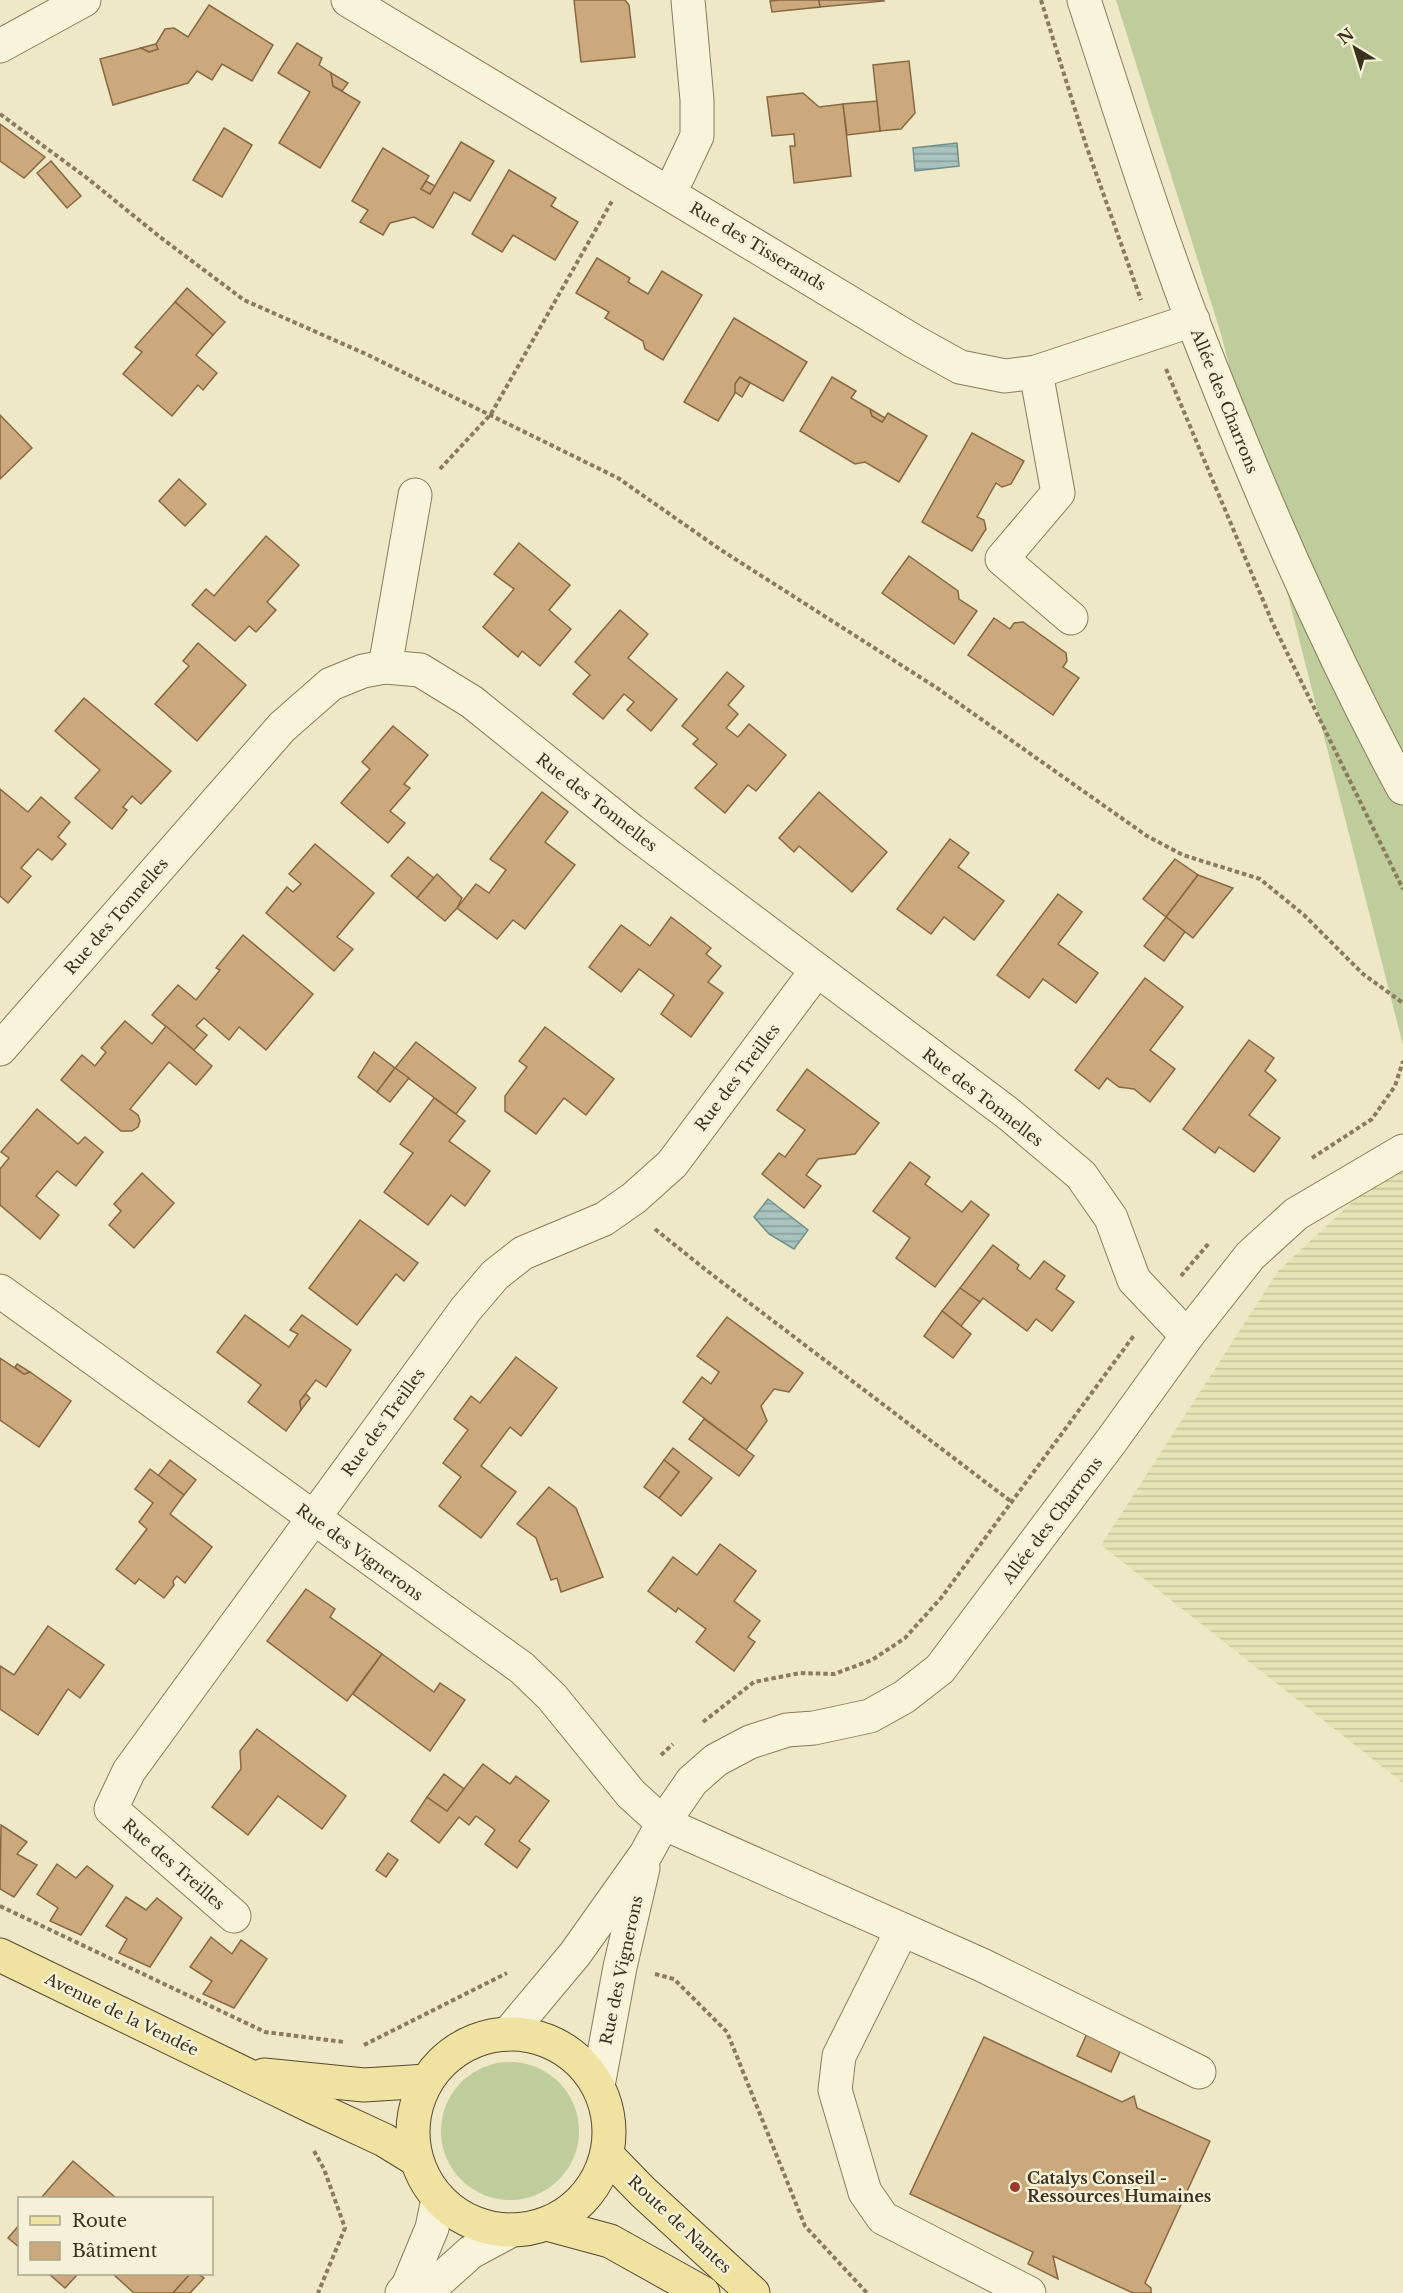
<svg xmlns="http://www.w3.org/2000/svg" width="1403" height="2293" font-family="'Libre Baskerville',serif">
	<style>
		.farmland { fill: url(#farmland-rules) }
		.grass { fill: #bfcc9b }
		.water { fill: url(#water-rules); stroke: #6e908d; stroke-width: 1.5 }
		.building { fill: #cba97d; stroke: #886842; stroke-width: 1.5 }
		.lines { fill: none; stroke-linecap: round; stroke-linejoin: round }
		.minor-casing { stroke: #897b5c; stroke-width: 35 }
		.major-casing { stroke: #574830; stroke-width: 35 }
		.path { stroke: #897b5c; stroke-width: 4; stroke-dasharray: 4.5 3; stroke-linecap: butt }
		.minor { stroke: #f8f4da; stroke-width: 33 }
		.major { stroke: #f0e2a0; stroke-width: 33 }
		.poi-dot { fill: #983c2d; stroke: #f5f1d6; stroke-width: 2 }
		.labels { text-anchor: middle; stroke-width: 5; stroke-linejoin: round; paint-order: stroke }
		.street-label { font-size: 16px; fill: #3a3020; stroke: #f5f1d6 }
		.poi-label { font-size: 16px; font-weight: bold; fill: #3a3020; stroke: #f5f1d6; text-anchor: start }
	</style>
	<defs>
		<pattern id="farmland-rules" width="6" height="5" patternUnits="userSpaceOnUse" patternTransform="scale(1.5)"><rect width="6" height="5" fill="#e3e3b4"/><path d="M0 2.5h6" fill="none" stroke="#c4c39a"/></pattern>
		<pattern id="water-rules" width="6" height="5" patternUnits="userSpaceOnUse" patternTransform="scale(1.5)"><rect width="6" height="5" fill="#a8c2be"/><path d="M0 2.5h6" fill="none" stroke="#8a9e9a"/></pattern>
	</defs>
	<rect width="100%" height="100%" fill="#eee8c7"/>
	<polygon class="farmland" points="1403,1155 1403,1783 1101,1545 1279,1270"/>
	<g class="grass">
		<polygon points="1116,0 1403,0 1403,1045 1221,334"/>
		<circle cx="510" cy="2131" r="69"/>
	</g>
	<g class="water">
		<polygon points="957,143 959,166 915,171 913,148"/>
		<polygon points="768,1199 808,1230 794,1249 769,1234 754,1217"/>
	</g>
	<g class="building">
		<polygon points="574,0 625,0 629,5 635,57 581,62"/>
		<polygon points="780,0 819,0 820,7 772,12 770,1"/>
		<polygon points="819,0 883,0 884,1 820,7"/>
		<polygon points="209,5 273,45 252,81 222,64 212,80 197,71 188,83 113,105 100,59 141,48 149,52 158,49 156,44 165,29 174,28 188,37"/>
		<polygon points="297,43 322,58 319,65 331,73 333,86 360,102 320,168 279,143 310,92 278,73"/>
		<polygon points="156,44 158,49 149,52 141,48"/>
		<polygon points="909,61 915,113 901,129 880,131 873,65"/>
		<polygon points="331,73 348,83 342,91 333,86"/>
		<polygon points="803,93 819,107 843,104 851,176 794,183 790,146 795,146 794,134 772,136 767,97"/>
		<polygon points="877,101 880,131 847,135 843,104"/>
		<polygon points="0,124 45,157 24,178 0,161"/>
		<polygon points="224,128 252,145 222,197 193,180"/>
		<polygon points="461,142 494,161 470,201 454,192 433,228 414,217 390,223 383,235 360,222 368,210 352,201 383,148 429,176 421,189 430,194"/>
		<polygon points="51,161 81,196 67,208 37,173"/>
		<polygon points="509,170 556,198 551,206 578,222 555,260 513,235 502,252 472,234"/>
		<polygon points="426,181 435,186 430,194 421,189"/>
		<polygon points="597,258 630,278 628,282 648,294 662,271 702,295 663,360 645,349 643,341 605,318 609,312 576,293"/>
		<polygon points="187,288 225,322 213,335 175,302"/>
		<polygon points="175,302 213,335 196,355 217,373 203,390 198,385 172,416 123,374 142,352 135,347"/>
		<polygon points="734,318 807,362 783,401 740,377 735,384 737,390 718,421 684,402"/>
		<polygon points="740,377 750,383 742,397 735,392 735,384"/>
		<polygon points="832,377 856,391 851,398 870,409 872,416 882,422 888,413 927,436 899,482 865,462 855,464 800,431"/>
		<polygon points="870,409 885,418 882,422 872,416"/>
		<polygon points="0,415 32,448 0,479"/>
		<polygon points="972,433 1024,461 1011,484 1002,487 996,483 977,517 984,520 986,529 972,551 922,522"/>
		<polygon points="179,479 206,504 185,526 159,501"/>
		<polygon points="266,536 299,565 267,602 276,610 256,632 249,626 235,641 192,605 206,589 214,596"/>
		<polygon points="519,543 570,585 549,610 571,629 540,666 522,651 518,657 483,627 514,589 494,574"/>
		<polygon points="909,556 958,591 959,599 977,611 954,644 882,593"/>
		<polygon points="620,610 648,634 628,658 677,699 651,731 627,710 634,702 624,694 603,719 573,694 590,675 575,662"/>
		<polygon points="994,618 1010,629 1014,623 1023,622 1066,653 1067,661 1063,667 1079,678 1053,715 968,655"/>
		<polygon points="198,643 246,685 197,741 155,704 189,666 183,661"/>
		<polygon points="727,672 744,686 728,705 738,714 726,728 738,737 749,724 786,755 756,791 748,785 725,813 695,788 717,764 693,744 698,739 682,726"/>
		<polygon points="84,698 171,771 141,804 132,796 123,807 127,810 112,829 75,798 100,770 55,731"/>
		<polygon points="393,726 428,755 404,784 410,788 390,811 405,823 388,843 341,803 370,769 362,762"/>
		<polygon points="0,789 28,812 41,797 70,822 58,837 66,844 52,860 38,849 21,868 31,876 8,903 0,896"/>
		<polygon points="542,792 568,812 545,842 575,865 525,929 513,920 497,939 457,908 476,884 489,893 506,870 490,859"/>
		<polygon points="819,792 887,852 852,892 799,846 794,852 779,838"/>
		<polygon points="950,839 969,853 958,867 1004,901 974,940 944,917 931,934 897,909"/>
		<polygon points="315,844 374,893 337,937 353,949 334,971 266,913 287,887 293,892 301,884 289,874"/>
		<polygon points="408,857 434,878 417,898 391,876"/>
		<polygon points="1175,859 1198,875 1166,917 1143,899"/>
		<polygon points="437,874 462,898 457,908 445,921 417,898"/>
		<polygon points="1198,875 1233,888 1193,938 1166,917"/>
		<polygon points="1058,894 1082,912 1058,944 1098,973 1076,1003 1043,979 1029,998 997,975"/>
		<polygon points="671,917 711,948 706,954 721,966 708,982 723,993 691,1037 661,1014 674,995 639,969 621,992 589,967 621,925 650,946"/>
		<polygon points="1166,917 1185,932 1164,961 1144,946"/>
		<polygon points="243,935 313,994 266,1050 239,1027 229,1040 204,1018 196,1026 207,1035 194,1050 152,1015 178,985 196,1000 220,970 216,968"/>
		<polygon points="1145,978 1183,1007 1150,1050 1175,1069 1150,1102 1134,1089 1119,1087 1107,1078 1099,1089 1075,1070"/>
		<polygon points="125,1021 152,1044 166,1026 212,1066 196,1085 169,1062 130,1109 138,1115 140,1121 138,1127 132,1131 121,1131 61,1080 82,1055 95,1066 106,1052 101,1048"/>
		<polygon points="545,1027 614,1079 586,1115 564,1098 536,1134 505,1111 505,1096 527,1067 519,1061"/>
		<polygon points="1249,1040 1274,1058 1265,1071 1276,1080 1249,1115 1280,1138 1254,1172 1219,1147 1215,1153 1183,1129"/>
		<polygon points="416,1042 476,1088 456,1114 395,1068"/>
		<polygon points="374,1052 395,1068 377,1092 358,1077"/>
		<polygon points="395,1068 409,1078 390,1102 377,1092"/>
		<polygon points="807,1069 879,1123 855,1154 818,1159 806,1175 821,1186 804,1208 762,1174 779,1153 785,1157 805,1130 777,1110"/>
		<polygon points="434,1098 465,1121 449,1141 490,1171 465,1206 451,1195 428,1225 384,1192 413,1153 400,1144"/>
		<polygon points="37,1109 78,1144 85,1137 103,1152 76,1186 57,1171 36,1196 59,1215 40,1239 0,1205 0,1169 9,1158 1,1152"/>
		<polygon points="910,1162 930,1177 925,1184 962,1212 971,1201 989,1215 935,1287 896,1258 910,1238 873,1211"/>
		<polygon points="142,1173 174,1203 134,1248 109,1225 121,1211 114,1204"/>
		<polygon points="360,1220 418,1263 404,1281 396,1274 357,1325 309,1288"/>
		<polygon points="993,1245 1019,1265 1017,1269 1030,1279 1044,1261 1065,1276 1056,1289 1074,1302 1052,1331 1036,1319 1027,1331 983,1298 980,1302 960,1288"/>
		<polygon points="960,1288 980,1302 961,1326 942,1311"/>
		<polygon points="942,1311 971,1334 953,1358 924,1336"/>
		<polygon points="245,1315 289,1347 298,1334 290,1330 302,1315 351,1350 326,1387 316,1380 300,1401 301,1410 286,1431 248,1402 261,1385 217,1352"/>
		<polygon points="727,1317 803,1373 789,1392 774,1389 761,1406 767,1421 746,1450 683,1402 702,1377 711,1384 719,1372 697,1356"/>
		<polygon points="516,1357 557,1388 521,1436 510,1427 481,1466 516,1492 481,1538 439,1506 461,1477 443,1463 468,1430 454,1419 471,1396 480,1403"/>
		<polygon points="0,1358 24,1374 30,1372 71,1401 39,1447 0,1420"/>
		<polygon points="17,1364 30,1372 24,1374 15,1367"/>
		<polygon points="306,1394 310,1398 301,1410 300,1401"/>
		<polygon points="704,1419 754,1456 739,1476 689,1439"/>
		<polygon points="673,1448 712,1478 681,1516 659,1498 679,1472 664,1460"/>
		<polygon points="170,1460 196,1480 184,1495 158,1476"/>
		<polygon points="664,1460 679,1472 659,1498 644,1487"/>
		<polygon points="150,1469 184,1495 170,1514 212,1547 185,1583 177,1576 173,1581 174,1585 164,1598 139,1579 135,1584 116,1569 147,1529 139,1522 153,1503 135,1489"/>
		<polygon points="549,1487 576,1508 603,1577 561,1592 557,1578 551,1580 536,1538 517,1524"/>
		<polygon points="720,1544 756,1571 734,1601 760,1621 748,1637 755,1642 734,1671 696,1642 706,1629 678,1608 676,1612 648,1591 673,1557 697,1575"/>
		<polygon points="306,1589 335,1609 330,1617 382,1654 347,1701 267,1641"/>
		<polygon points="48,1626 104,1665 80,1698 68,1689 38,1735 0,1709 0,1666 14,1675"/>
		<polygon points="382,1654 434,1692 440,1683 465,1700 430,1751 353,1694"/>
		<polygon points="257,1729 346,1796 322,1829 278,1796 248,1835 212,1807 241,1769 240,1751"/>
		<polygon points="483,1764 510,1784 516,1776 549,1801 519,1841 530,1849 517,1868 485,1844 495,1830 476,1816 469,1825 459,1817 439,1843 411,1821 427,1797 447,1811"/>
		<polygon points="444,1774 464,1789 447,1811 427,1797"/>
		<polygon points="1,1825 27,1842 17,1854 37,1865 14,1897 0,1889"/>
		<polygon points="388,1853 398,1860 386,1877 376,1870"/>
		<polygon points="57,1864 76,1878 87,1866 113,1886 81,1935 50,1921 58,1908 37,1894"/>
		<polygon points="126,1897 146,1910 157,1898 182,1918 150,1967 119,1953 127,1939 106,1926"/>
		<polygon points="211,1937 232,1954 241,1940 267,1959 234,2008 203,1994 212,1981 190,1967"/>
		<polygon points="1089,2029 1123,2045 1111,2072 1077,2056"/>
		<polygon points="984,2037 1122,2102 1134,2096 1137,2108 1210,2141 1145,2283 1151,2288 1151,2293 1133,2293 1053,2256 1058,2279 1028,2264 1033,2252 910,2194"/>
		<polygon points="73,2161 116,2198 41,2198"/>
		<polygon points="20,2224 20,2248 8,2238"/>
		<polygon points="49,2274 78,2274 65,2288"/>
		<polygon points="113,2274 190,2274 173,2293 134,2293"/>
		<polygon points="190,2274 198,2274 204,2278 190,2293 173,2293"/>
	</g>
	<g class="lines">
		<g class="minor-casing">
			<g id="minor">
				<polyline points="348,0 915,342 960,367 1005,376 1036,372 1193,320"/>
				<path d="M1084 0C1119 107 1153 216 1193 322 1255 481 1322 638 1403 788"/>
				<polyline points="0,46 84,0"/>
				<polyline points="670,193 697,136 697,100 688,0"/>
				<polyline points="1036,372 1058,493 1002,559 1071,618"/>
				<polyline points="385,667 415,495"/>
				<polyline points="0,1049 282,727 331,684 363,671 385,667 420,670 472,702 631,830 1010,1115 1081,1175 1111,1218 1134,1280 1187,1336"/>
				<polyline points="0,1291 522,1668 552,1697 631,1794 663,1823 982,1965 1199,2072"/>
				<polyline points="234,1916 111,1809 129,1771 466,1309 495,1275 523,1253 604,1219 634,1198 672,1164 817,970"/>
				<polyline points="902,1930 839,2056 835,2090 865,2192 883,2218 1029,2293"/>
				<polyline points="508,2034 575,1954 646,1854 663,1823 692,1781 716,1760 750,1742 787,1730 814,1728 870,1716 904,1697 940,1669 1112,1440 1187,1336 1250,1256 1296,1214 1403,1151"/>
				<polyline points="598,2086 620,1967 643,1868"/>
				<polyline points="402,2293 408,2286 432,2228 438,2199"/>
				<polyline points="425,2293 471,2252 512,2230"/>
			</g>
		</g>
		<g class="major-casing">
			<g id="major">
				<polyline points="0,1955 313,2107 384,2140 415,2159"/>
				<circle cx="511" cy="2132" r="98"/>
				<polyline points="264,2075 364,2085 427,2081"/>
				<polyline points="607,2155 643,2192 753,2293"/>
				<polyline points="547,2224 610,2241 703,2293"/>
			</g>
		</g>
		<g class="path">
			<polyline points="1041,0 1086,145 1141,300"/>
			<polyline points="0,114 87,178 160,237 244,300 368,355 618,478 721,550 937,688 1147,836 1183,855 1260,879 1304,915 1363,974 1403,1003"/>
			<polyline points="1166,369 1273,624 1403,889"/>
			<polyline points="440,469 491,414 612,201"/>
			<polyline points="1312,1158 1372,1119 1395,1086 1403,1061"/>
			<polyline points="655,1229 706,1270 1013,1503"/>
			<polyline points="1181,1276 1209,1243"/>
			<polyline points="703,1722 754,1682 800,1673 834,1674 872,1660 905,1638 941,1598 1135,1334"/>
			<polyline points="661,1755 673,1744"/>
			<polyline points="0,1906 265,2032 344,2042"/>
			<polyline points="655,1974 674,1979 727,2032 805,2226 867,2293"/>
			<polyline points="364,2045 507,1973"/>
			<polyline points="314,2151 324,2169 345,2228 318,2293"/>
		</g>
		<use href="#minor" class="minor"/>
		<use href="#major" class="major"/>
	</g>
	<circle class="poi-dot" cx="1015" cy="2187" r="6"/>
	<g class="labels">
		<g class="street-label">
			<text transform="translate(758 246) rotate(31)" y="6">Rue des Tisserands</text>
			<text transform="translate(1225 401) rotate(68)" y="6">Allée des Charrons</text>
			<text transform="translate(597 802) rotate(38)" y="6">Rue des Tonnelles</text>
			<text transform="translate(116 916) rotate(-49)" y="6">Rue des Tonnelles</text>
			<text transform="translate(737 1077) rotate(-53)" y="6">Rue des Treilles</text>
			<text transform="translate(983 1097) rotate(38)" y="6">Rue des Tonnelles</text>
			<text transform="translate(383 1422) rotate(-54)" y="6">Rue des Treilles</text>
			<text transform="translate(1052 1520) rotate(-53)" y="6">Allée des Charrons</text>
			<text transform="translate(360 1552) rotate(36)" y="6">Rue des Vignerons</text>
			<text transform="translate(174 1864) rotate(41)" y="6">Rue des Treilles</text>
			<text transform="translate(621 1970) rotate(-78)" y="6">Rue des Vignerons</text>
			<text transform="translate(122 2014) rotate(26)" y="6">Avenue de la Vendée</text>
			<text transform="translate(680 2224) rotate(43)" y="6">Route de Nantes</text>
		</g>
		<g class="poi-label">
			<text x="1027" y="2184">Catalys Conseil -<tspan x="1027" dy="18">Ressources Humaines</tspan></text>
		</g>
	</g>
	<rect x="18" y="2197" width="195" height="78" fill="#f5f1d6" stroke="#aaa48d" stroke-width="1.5"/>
	<rect x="30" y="2216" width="30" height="9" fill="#f0e2a0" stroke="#aaa48d" stroke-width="1.5"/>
	<text x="72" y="2227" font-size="18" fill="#3a3020">Route</text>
	<rect x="30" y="2242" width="30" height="18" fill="#cba97d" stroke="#aaa48d" stroke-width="1.5"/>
	<text x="72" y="2257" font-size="18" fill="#3a3020">Bâtiment</text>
	<g transform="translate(1355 48) rotate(322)" stroke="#f5f1d6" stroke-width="4.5" paint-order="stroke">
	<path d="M0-4.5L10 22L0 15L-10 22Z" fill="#3a3020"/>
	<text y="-9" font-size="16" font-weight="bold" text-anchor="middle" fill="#3a3020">N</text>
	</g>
</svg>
